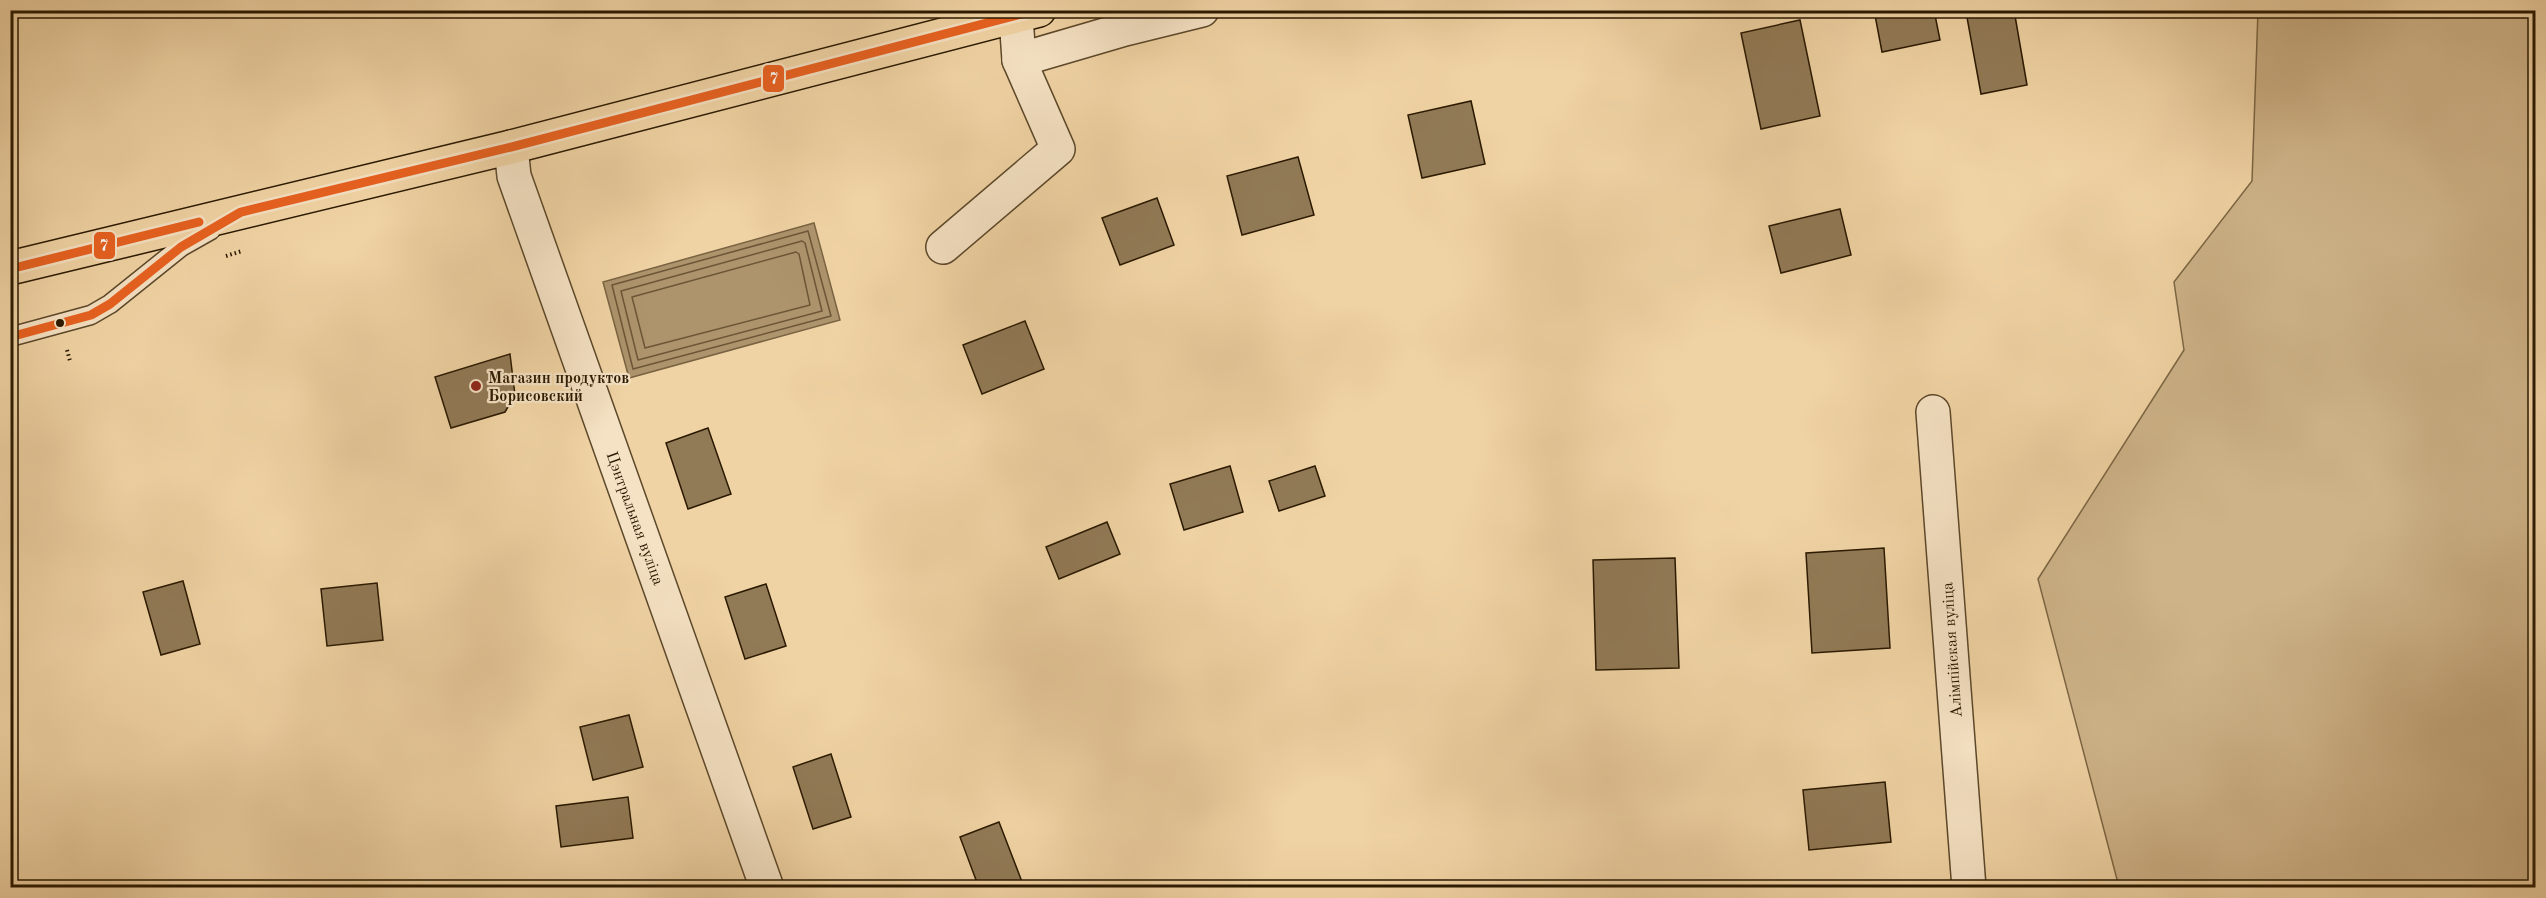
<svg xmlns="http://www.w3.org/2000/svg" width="2546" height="898" font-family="'Old Standard TT',serif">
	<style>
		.green { fill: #ceb388; stroke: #7c6644; stroke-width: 1.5 }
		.water { fill: #ad946d; stroke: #796342; stroke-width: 1.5 }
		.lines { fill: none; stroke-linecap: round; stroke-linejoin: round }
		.shore { stroke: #6c5637; stroke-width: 1.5 }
		.building { fill: #917a56; stroke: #2a1901; stroke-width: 1.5 }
		.lane-casing { stroke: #5c482a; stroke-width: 21 }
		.street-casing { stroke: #5c482a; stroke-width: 36 }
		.primary-casing { stroke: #2a1901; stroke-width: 36 }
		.path { stroke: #2a1901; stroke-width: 4; stroke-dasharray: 1.5 3; stroke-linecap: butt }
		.lane { stroke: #f5e2c4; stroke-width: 18 }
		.street { stroke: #f5e2c4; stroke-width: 33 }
		.primary { stroke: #f0d3a4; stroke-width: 33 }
		.bus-1-casing { stroke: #f5e2c4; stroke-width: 14 }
		.bus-1 { stroke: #e86120; stroke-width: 9 }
		.bus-dot { fill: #2a1901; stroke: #f5e2c4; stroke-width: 2 }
		.poi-dot { fill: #8f2418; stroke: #f5e2c4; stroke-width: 2 }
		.labels { text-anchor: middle; stroke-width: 4.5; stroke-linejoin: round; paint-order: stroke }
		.poi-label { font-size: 16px; font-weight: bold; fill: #2a1901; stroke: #f5e2c4; text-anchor: start }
		.street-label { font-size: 16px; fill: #2a1901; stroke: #f5e2c4 }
		.line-badge { stroke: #f5e2c4; stroke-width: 2 }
		.badge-label { font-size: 16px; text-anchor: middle; font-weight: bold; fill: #fff }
	</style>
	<rect width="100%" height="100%" fill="#f0d3a4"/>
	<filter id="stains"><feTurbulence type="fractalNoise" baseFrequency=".00333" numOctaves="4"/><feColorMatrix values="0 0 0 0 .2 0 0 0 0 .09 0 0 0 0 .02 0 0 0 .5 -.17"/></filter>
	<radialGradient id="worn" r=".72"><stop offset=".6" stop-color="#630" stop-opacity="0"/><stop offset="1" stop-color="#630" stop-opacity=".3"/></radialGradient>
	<polygon class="green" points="2258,11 2535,11 2535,887 2119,887 2038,579 2184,350 2174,282 2252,181"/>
	<polygon class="water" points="814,223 840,320 629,378 603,282"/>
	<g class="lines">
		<g class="shore">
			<polygon points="808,231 831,316 633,369 612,285"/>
			<polygon points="802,241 805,243 822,311 638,360 621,291"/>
			<polygon points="796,252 799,254 810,305 645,348 632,297"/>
		</g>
	</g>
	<g class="building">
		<polygon points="1874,10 1934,10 1940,40 1882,52"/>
		<polygon points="2014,10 2027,85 1981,94 1966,12"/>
		<polygon points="1800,20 1820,116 1761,129 1741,33"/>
		<polygon points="1471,101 1485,164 1422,178 1408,115"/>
		<polygon points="1298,157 1314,215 1242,235 1227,176"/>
		<polygon points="1157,198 1174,245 1120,265 1102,218"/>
		<polygon points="1840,209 1851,255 1781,273 1769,226"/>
		<polygon points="1025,321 1044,369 982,394 963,345"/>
		<polygon points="510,354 515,395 505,412 451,428 435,377"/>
		<polygon points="708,428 731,494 688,509 666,443"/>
		<polygon points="1230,466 1243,512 1184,530 1170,484"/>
		<polygon points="1315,466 1325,496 1279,511 1269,481"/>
		<polygon points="1107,522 1120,554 1059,579 1046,547"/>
		<polygon points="1884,548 1890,648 1812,653 1806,553"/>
		<polygon points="1675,558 1679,668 1596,670 1593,560"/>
		<polygon points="183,581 200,644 161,655 143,592"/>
		<polygon points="377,583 383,640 327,646 321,589"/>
		<polygon points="766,584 786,646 745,659 725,597"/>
		<polygon points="629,715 643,767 593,780 580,727"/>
		<polygon points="831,754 851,817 813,829 793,767"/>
		<polygon points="1885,782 1891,842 1809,850 1803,790"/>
		<polygon points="628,797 633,838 561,847 556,806"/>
		<polygon points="999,822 1024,887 1021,888 979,888 960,837"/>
		<polygon points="678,883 679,888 661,888"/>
	</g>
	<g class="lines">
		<g class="lane-casing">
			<polyline id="lane" points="10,337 91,315 110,304 181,247 211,230"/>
		</g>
		<g class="street-casing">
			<g id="street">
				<polyline points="1019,60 1125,29 1202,10"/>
				<polyline points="511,147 514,176 767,888"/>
				<polyline points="943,247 1058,149 1019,60 1016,17"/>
				<polyline points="1933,412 1969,888"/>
			</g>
		</g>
		<g class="primary-casing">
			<polyline id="primary" points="10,268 511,147 1039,10"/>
		</g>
		<g class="path">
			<polyline points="226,256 242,251"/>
			<polyline points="67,350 70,361"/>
		</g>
		<use href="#lane" class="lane"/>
		<use href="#street" class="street"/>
		<use href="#primary" class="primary"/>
		<g class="bus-1-casing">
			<g id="bus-1">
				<polyline points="10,269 199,222"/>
				<polyline points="10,337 91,315 110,304 181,247 241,212 511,147 1037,10"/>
			</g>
		</g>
		<use href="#bus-1" class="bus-1"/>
	</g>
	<circle class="bus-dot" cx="60" cy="323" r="5"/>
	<circle class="poi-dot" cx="476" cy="386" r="6"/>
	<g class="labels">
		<g class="poi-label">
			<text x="488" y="383">Магазин продуктов<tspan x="488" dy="18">Борисовский</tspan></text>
		</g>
		<g class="street-label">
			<text transform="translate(636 518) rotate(70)" y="6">Цэнтральная вуліца</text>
			<text transform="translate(1951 650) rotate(-94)" y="6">Алімпійская вуліца</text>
		</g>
	</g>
	<g class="line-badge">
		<rect x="762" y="64" width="23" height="29" rx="6" fill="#e86120"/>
		<rect x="93" y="231" width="23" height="29" rx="6" fill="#e86120"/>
	</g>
	<g class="badge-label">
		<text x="774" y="84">7</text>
		<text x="104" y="251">7</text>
	</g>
	<rect width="2546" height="898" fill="none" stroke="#f0d3a4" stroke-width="36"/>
	<rect x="12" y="12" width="2522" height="874" fill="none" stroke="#2a1901" stroke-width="3"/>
	<rect x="18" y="18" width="2510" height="862" fill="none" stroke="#2a1901" stroke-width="1.5"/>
	<rect width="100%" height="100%" filter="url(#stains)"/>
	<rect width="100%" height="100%" fill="url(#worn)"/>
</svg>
